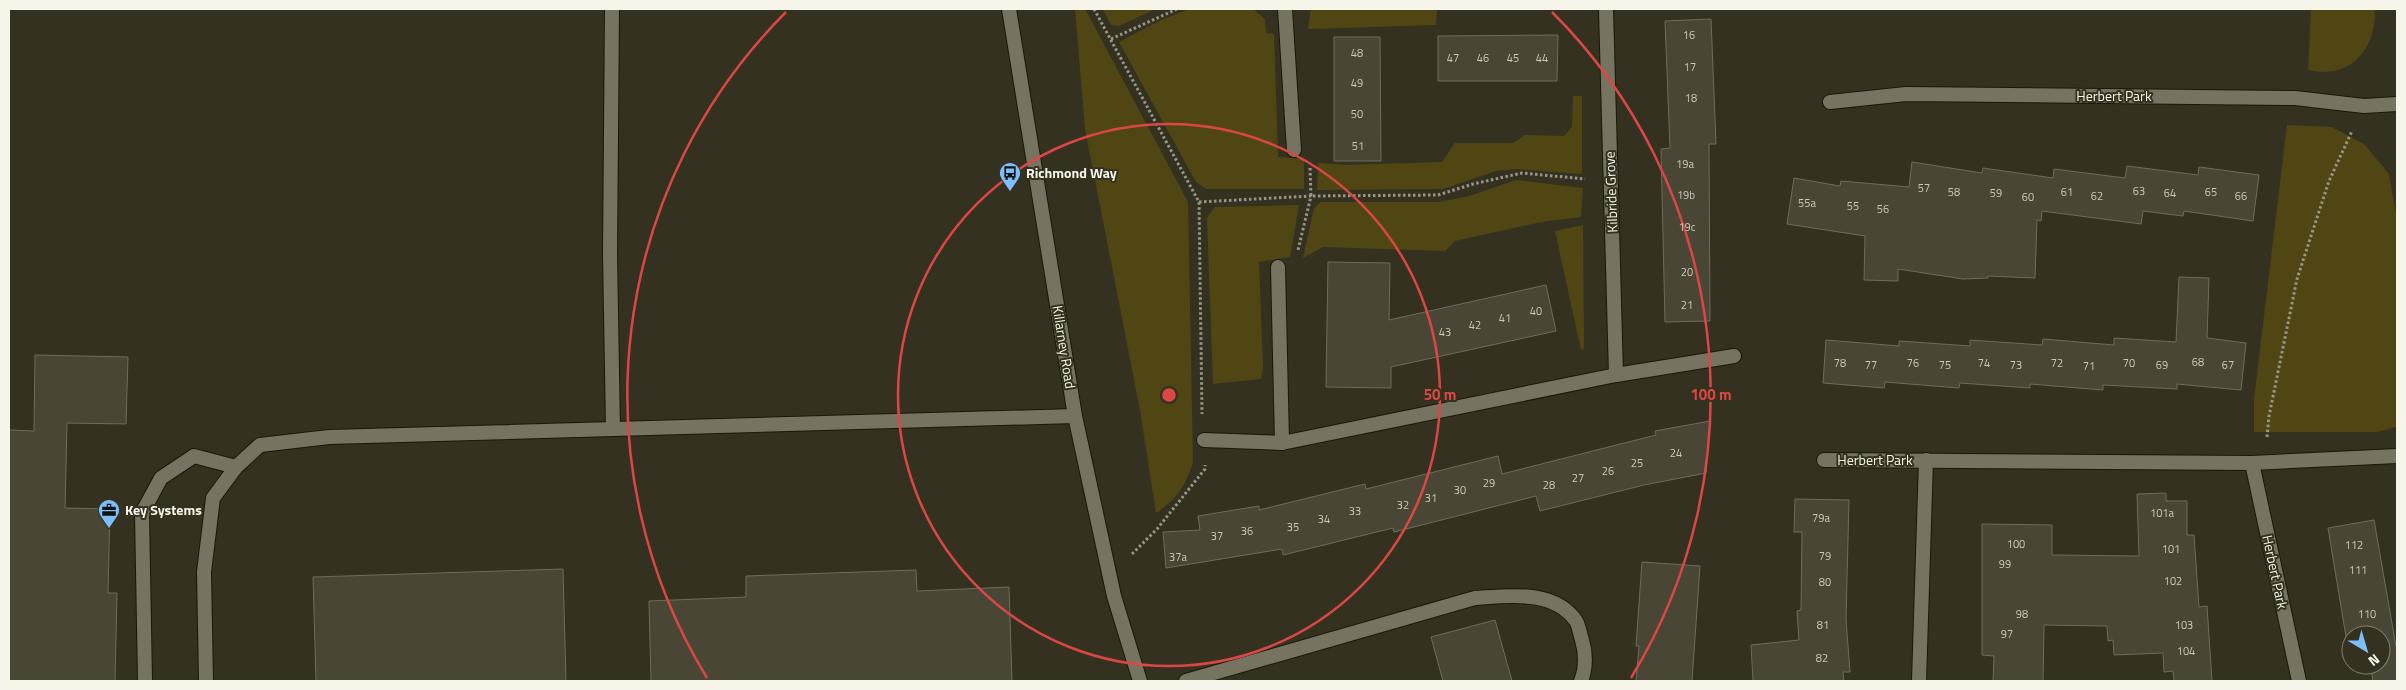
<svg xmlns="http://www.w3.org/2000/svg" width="2406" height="690" font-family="'Titillium Web',sans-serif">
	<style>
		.green { fill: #504614 }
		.building { fill: #4a4636; stroke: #706c5a }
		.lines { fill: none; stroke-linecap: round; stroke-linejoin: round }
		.service-casing { stroke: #1c1809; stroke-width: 16 }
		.minor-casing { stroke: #1c1809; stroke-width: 16 }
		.secondary-casing { stroke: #1c1809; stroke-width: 16 }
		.path { stroke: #989688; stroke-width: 3; stroke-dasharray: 2.5 2.5; stroke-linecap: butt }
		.service { stroke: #777361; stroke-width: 14 }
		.minor { stroke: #777361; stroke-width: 14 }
		.secondary { stroke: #777361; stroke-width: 14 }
		.ring { fill: none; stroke: #db4745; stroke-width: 2.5 }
		.labels { text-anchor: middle; stroke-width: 4; stroke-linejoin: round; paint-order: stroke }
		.number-label { font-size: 11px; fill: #ccc9bd }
		.street-label { font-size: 14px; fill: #f7f5ea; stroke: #343120 }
		.poi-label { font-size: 14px; font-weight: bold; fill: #f7f5ea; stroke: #343120; text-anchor: start }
		.centre { fill: #db4745; stroke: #343120; stroke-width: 2.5 }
		.ring-label { font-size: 15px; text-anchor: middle; font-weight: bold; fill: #db4745; stroke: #343120; stroke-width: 4; stroke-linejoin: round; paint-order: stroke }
	</style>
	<rect width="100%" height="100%" fill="#343120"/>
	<g class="green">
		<path d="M1075 9H1085L1188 202 1193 463C1184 488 1178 498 1156 513L1140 410 1085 129Z"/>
		<polygon points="1103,9 1156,9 1119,26 1111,25"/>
		<polygon points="1189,9 1253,9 1265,19 1266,33 1274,34 1278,157 1304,159 1304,189 1206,189 1196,182 1119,42 1159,21"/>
		<polygon points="1311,9 1437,9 1436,25 1308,29"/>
		<path d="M2311 9H2375C2376 49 2351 80 2308 70Z"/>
		<polygon points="1573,96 1582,96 1582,174 1515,169 1496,171 1443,189 1317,190 1318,163 1346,165 1442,162 1455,143 1513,143 1525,135 1564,136 1572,127"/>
		<polygon points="2287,125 2332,127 2364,144 2389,174 2397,220 2396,427 2378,432 2254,432 2254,399"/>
		<polygon points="1516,180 1583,188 1581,217 1541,222 1455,241 1445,251 1323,247 1303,258 1314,208 1321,202 1439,202 1469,196"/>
		<polygon points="1299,205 1290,257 1259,262 1263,367 1261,379 1213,384 1207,218 1215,207"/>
		<polygon points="1583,225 1584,348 1581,350 1555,231"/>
	</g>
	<g class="building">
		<polygon points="1711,19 1716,144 1709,144 1710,321 1665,322 1661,149 1670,148 1665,21"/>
		<polygon points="1558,35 1557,81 1438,81 1438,36"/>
		<polygon points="1334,37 1380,37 1381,161 1334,161"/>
		<polygon points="1912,162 1982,173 1983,168 2053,178 2054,169 2125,178 2127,166 2198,175 2199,167 2259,175 2253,221 2184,211 2183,216 2143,211 2141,224 2042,211 2041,221 2037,220 2035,278 1988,276 1988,278 1963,279 1898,269 1898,281 1864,280 1865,236 1787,224 1794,178 1840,186 1841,181 1909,187"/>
		<polygon points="1328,262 1390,263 1389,320 1546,285 1556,331 1391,367 1391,388 1326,387"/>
		<polygon points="2179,277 2209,278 2207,338 2246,343 2241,390 2177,384 2177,389 2103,385 2103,390 2030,384 2030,388 1960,383 1959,388 1885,382 1884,388 1823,383 1826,340 1899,346 1899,341 1970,346 1970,340 2042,345 2043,339 2114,345 2114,338 2176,342"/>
		<polygon points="35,355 128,357 126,424 67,423 65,508 110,509 108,593 117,593 115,681 9,681 9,430 34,431"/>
		<polygon points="1710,421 1706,473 1644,485 1540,511 1536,496 1394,532 1393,528 1283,555 1282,549 1166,568 1163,532 1200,530 1198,516 1259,506 1259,510 1365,484 1366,489 1498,456 1502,474 1656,435 1655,431"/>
		<polygon points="2166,493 2166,501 2187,501 2187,535 2194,535 2199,607 2207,606 2212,681 2174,681 2173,671 2164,672 2163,653 2114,655 2113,640 2108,641 2107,626 2044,625 2043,681 1993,681 1994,656 1982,655 1982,524 2052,525 2052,555 2139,556 2137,494"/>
		<polygon points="1795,499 1849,500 1846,619 1850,672 1843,672 1844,681 1753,681 1751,645 1799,640 1797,611 1801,610 1802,532 1794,532"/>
		<polygon points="2374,520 2397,652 2397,681 2373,681 2370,665 2381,665 2381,635 2351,635 2350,661 2328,528"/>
		<polygon points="1642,562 1700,566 1692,681 1636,681 1639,646 1636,646"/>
		<polygon points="563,569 566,681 316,681 313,577"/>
		<polygon points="916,570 917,591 1009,587 1012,681 651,681 649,601 746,597 746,576"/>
		<polygon points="1495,620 1512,681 1443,681 1431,637"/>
	</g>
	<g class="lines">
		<g class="service-casing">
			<g id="service">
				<polyline points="612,9 610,254 613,429"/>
				<polyline points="145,681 142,513 161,478 194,456 236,467"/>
				<polyline points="206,681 204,572 213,498 236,467 260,445 329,437 1075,416"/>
			</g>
		</g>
		<g class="minor-casing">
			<g id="minor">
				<polyline points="1285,9 1294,150"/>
				<polyline points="1830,102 1906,94 2295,98 2364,106 2397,104"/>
				<polyline points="1278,267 1282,443 1616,375 1606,9"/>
				<polyline points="1616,375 1734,356"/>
				<polyline points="1204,440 1282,443"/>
				<polyline points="1824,460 2252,463 2397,456"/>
				<polyline points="2252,463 2299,681"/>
				<path d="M1186 681 1475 598C1508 596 1554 589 1576 621 1579 626 1580 634 1582 640 1586 653 1586 669 1581 681"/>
				<polyline points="1919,681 1926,460"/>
			</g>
		</g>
		<g class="secondary-casing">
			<polyline id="secondary" points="1009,9 1075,416 1114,596 1140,681"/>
		</g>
		<g class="path">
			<polyline points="1094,9 1199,202 1202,414"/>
			<polyline points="1111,39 1177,9"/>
			<polyline points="1310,168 1311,196 1438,195 1473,184 1522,173 1585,179"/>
			<polyline points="1199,202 1311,196 1298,250"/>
			<polyline points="2267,437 2269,416 2297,279 2329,181 2352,131"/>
			<polyline points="1132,554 1157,529 1205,469 1205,465"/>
		</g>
		<use href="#service" class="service"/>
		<use href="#minor" class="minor"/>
		<use href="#secondary" class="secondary"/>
	</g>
	<g class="ring">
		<circle cx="1169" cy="395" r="271"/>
		<path d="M707 678A542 542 0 0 1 786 12M1552 12A542 542 0 0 1 1631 678"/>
	</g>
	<defs>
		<g id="bus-pin" transform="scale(1.125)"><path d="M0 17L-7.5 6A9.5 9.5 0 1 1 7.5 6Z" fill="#7dbef9" stroke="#343120"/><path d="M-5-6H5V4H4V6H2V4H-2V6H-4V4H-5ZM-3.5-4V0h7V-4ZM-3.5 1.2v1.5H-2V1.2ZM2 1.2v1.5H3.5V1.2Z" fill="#111"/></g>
		<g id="office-pin" transform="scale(1.125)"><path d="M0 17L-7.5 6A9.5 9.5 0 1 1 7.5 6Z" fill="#7dbef9" stroke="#343120"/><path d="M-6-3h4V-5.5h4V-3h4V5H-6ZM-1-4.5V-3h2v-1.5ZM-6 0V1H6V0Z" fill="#111"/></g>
	</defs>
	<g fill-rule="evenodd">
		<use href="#bus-pin" x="1010" y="173"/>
		<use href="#office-pin" x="109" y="510"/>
	</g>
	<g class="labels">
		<g class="number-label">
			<text x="1689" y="39">16</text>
			<text x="1357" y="57">48</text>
			<text x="1453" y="62">47</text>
			<text x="1483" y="62">46</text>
			<text x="1513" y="62">45</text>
			<text x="1542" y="62">44</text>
			<text x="1690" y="71">17</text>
			<text x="1357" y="87">49</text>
			<text x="1691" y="102">18</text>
			<text x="1357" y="118">50</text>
			<text x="1358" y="150">51</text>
			<text x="1685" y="168">19a</text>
			<text x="1924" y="192">57</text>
			<text x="2139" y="195">63</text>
			<text x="1954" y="196">58</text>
			<text x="2067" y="196">61</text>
			<text x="2211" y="196">65</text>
			<text x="1996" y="197">59</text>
			<text x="2170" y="197">64</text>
			<text x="1686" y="199">19b</text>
			<text x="2097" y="200">62</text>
			<text x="2241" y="200">66</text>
			<text x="2028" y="201">60</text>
			<text x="1807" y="207">55a</text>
			<text x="1853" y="210">55</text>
			<text x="1883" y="213">56</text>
			<text x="1687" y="231">19c</text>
			<text x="1687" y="276">20</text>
			<text x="1687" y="309">21</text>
			<text x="1536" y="315">40</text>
			<text x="1505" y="322">41</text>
			<text x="1475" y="329">42</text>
			<text x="1445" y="336">43</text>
			<text x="2198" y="366">68</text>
			<text x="1840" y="367">78</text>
			<text x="1913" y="367">76</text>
			<text x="1984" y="367">74</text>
			<text x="2057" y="367">72</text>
			<text x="2129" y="367">70</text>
			<text x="1871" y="369">77</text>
			<text x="1945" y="369">75</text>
			<text x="2016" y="369">73</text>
			<text x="2162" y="369">69</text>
			<text x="2228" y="369">67</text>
			<text x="2089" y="370">71</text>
			<text x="1676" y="457">24</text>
			<text x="1637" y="467">25</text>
			<text x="1608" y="475">26</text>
			<text x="1578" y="482">27</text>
			<text x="1489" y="487">29</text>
			<text x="1549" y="489">28</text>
			<text x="1460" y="494">30</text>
			<text x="1431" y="502">31</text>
			<text x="1403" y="509">32</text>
			<text x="1355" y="515">33</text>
			<text x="2162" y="517">101a</text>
			<text x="1821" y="522">79a</text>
			<text x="1324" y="523">34</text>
			<text x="1293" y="531">35</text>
			<text x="1247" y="535">36</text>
			<text x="1217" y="540">37</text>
			<text x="2016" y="548">100</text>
			<text x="2354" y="549">112</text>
			<text x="2171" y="553">101</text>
			<text x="1825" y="560">79</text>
			<text x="1178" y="561">37a</text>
			<text x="2005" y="568">99</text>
			<text x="2358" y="574">111</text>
			<text x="2173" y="585">102</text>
			<text x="1825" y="586">80</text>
			<text x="2022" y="618">98</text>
			<text x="2367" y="618">110</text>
			<text x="1823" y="629">81</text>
			<text x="2184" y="629">103</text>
			<text x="2007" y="638">97</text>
			<text x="2186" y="655">104</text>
			<text x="1822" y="662">82</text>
		</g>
		<g class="street-label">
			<text x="2114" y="101">Herbert Park</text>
			<text transform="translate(1611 192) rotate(-92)" y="5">Kilbride Grove</text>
			<text transform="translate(1064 347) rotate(81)" y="5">Killarney Road</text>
			<text x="1875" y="465">Herbert Park</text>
			<text transform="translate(2275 572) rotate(78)" y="5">Herbert Park</text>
		</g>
		<g class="poi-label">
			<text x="1026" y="178">Richmond Way</text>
			<text x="125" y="515">Key Systems</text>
		</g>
	</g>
	<circle cx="1169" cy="395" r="8" class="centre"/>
	<g class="ring-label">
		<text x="1440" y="400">50 m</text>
		<text x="1711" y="400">100 m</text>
	</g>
	<rect width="2406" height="690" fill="none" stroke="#f7f5ea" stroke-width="20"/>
	<g transform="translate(2366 650) rotate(142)"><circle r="24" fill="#343120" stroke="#827f71"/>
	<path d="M0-4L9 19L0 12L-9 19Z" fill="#7dbef9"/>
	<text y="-8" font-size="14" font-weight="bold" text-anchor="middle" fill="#f7f5ea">N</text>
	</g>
</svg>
